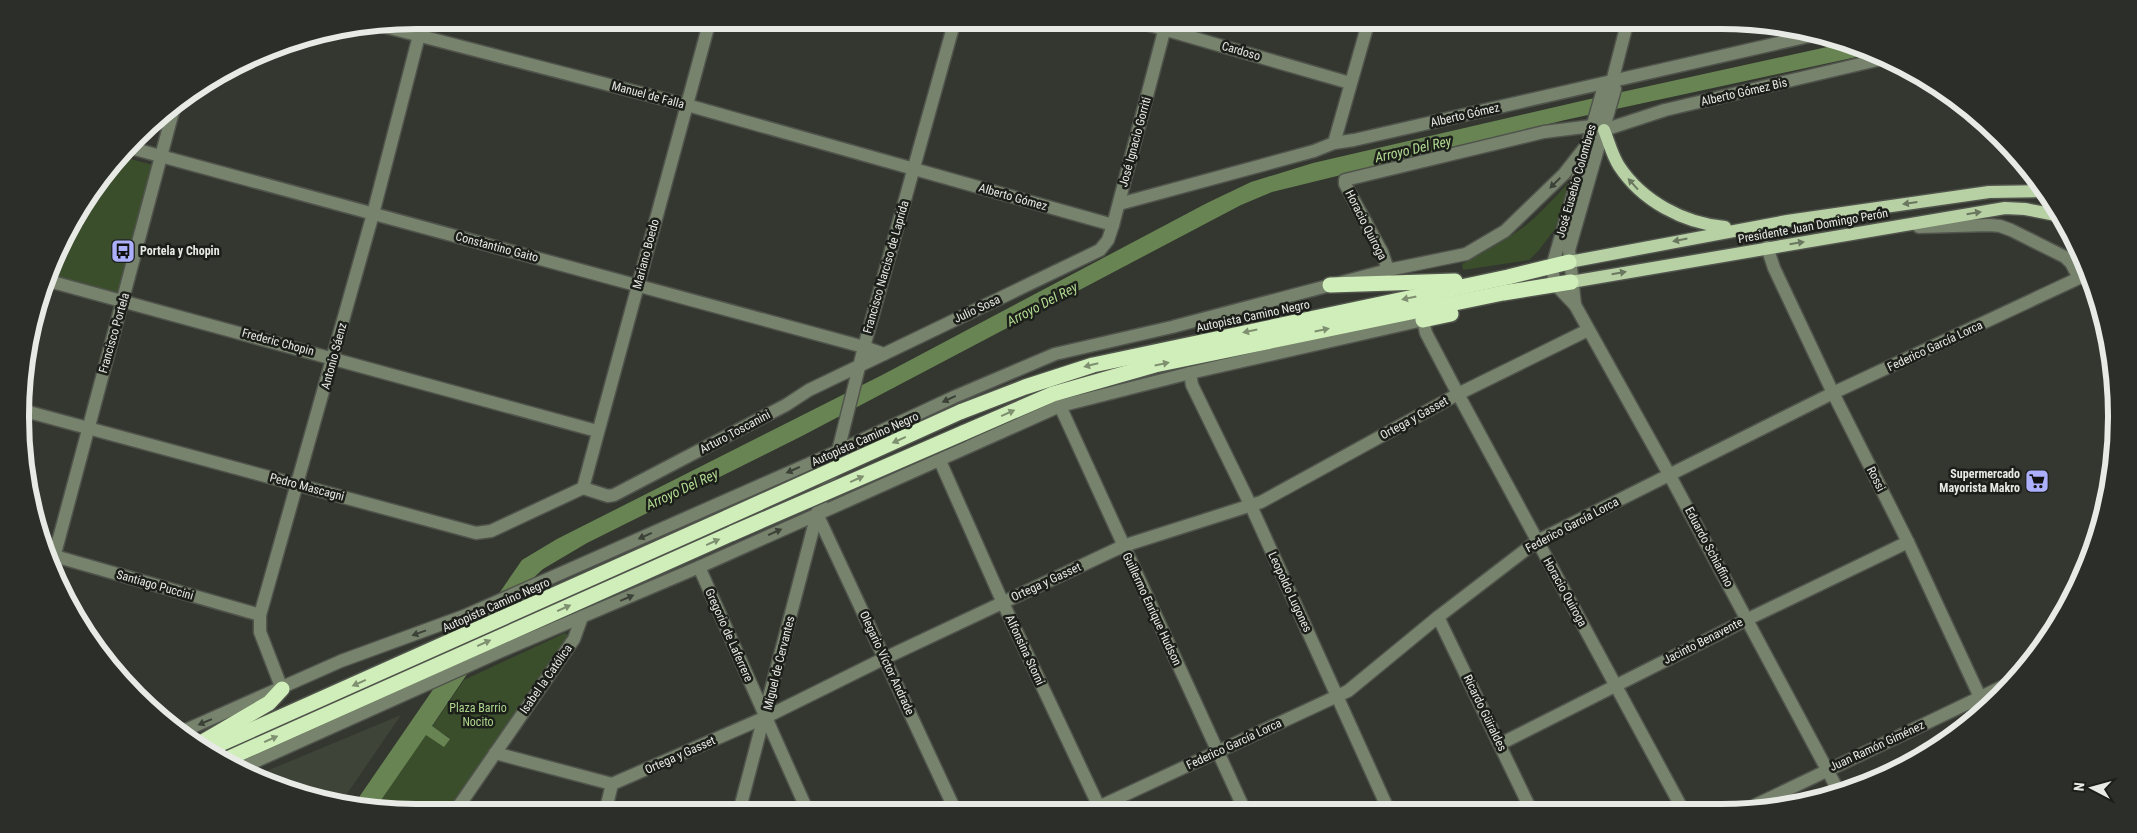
<svg xmlns="http://www.w3.org/2000/svg" width="2137" height="833" font-family="'Roboto Condensed',sans-serif">
	<style>
		.built { fill: #3e4538 }
		.green { fill: #3b4e2c }
		.water { fill: #698453 }
		.lines { fill: none; stroke-linecap: round; stroke-linejoin: round }
		.minor-casing { stroke: #50544c; stroke-width: 15 }
		.major-casing { stroke: #50544c; stroke-width: 15 }
		.highway-casing { stroke: #50544c; stroke-width: 18 }
		.minor { stroke: #77836d; stroke-width: 12 }
		.major { stroke: #b7d0a4; stroke-width: 12 }
		.highway { stroke: #d0eeb9; stroke-width: 15 }
		.highway-bridge-casing { stroke: #50544c; stroke-width: 18; stroke-linecap: butt }
		.highway-bridge { stroke: #d0eeb9; stroke-width: 15 }
		.oneway { fill: #3c4137 }
		.oneway2 { fill: #6a775f }
		.oneway3 { fill: #7f9071 }
		.labels { text-anchor: middle; stroke-width: 5; stroke-linejoin: round; paint-order: stroke }
		.street-label { font-size: 12px; fill: #e7eae5; stroke: #1c1e1a }
		.poi-label { font-size: 12px; font-weight: bold; fill: #e7eae5; stroke: #1c1e1a; text-anchor: start }
		.park-label { font-size: 12px; fill: #afd88e; stroke: #1c1e1a }
		.water-label { font-size: 14px; font-style: italic; fill: #b1da90; stroke: #1c1e1a }
		.rim { fill: none; stroke: #e7eae5; stroke-width: 6 }
	</style>
	<rect width="100%" height="100%" fill="#33372f"/>
	<polygon class="built" points="401,715 342,801 289,792 257,775"/>
	<g class="green">
		<polygon points="123,157 153,165 117,294 48,274 73,219"/>
		<path d="M1571 180 1555 229 1539 250 1529 260 1463 270 1462 264C1484 252 1505 241 1525 226 1542 212 1556 196 1571 180Z"/>
		<polygon points="565,633 568,635 568,638 448,813 417,813 377,806 426,734 450,738 432,727 464,680"/>
	</g>
	<polygon class="water" points="1850,42 1875,53 1565,120 1272,192 1241,205 802,436 587,543 543,569 530,581 432,726 450,739 444,747 426,735 377,806 355,803 522,560 557,539 884,374 1207,203 1251,182 1313,163 1590,99"/>
	<g class="lines">
		<g class="minor-casing">
			<g id="minor">
				<polyline points="1132,20 1350,83"/>
				<polyline points="1628,20 1612,82 1602,93 1552,267 1555,284 1575,305 1669,474 1839,792"/>
				<polyline points="382,26 687,105 1113,225"/>
				<polyline points="1604,130 1665,110 1886,58"/>
				<polyline points="1334,143 1369,20"/>
				<polyline points="131,148 864,347 884,354 1100,250 1108,240 1113,225 1167,20"/>
				<polyline points="1119,204 1314,151 1334,143 1354,140 1814,35"/>
				<polyline points="1767,247 1774,268 1833,393 1908,542 1986,710"/>
				<polyline points="1388,270 1382,252 1345,184 1345,180 1544,132 1592,126"/>
				<polyline points="45,280 597,431"/>
				<polyline points="1575,305 1569,250 1615,89 1612,82"/>
				<polyline points="1190,373 1192,385 1251,506 1389,811"/>
				<polyline points="1060,406 1245,811"/>
				<polyline points="25,411 476,533 491,531 583,488"/>
				<polyline points="940,461 1003,603 1101,811"/>
				<polyline points="583,488 710,20"/>
				<polyline points="583,488 608,496 614,495 786,405 809,390 884,354"/>
				<polyline points="817,514 956,812"/>
				<polyline points="51,555 260,615"/>
				<polyline points="53,561 175,104"/>
				<polyline points="699,567 808,812"/>
				<polyline points="1438,617 1531,810"/>
				<polyline points="282,689 260,632 260,615 373,214 423,20"/>
				<polyline points="179,733 341,661 464,616 838,451 954,397 1055,354 1172,327 1388,270 1466,254 1505,231 1564,174 1586,146"/>
				<polyline points="1500,744 1748,619 1908,542"/>
				<polyline points="495,753 612,784 766,717 885,658 1123,546 1261,502 1458,394 1588,330"/>
				<polyline points="243,767 499,652 699,567 1060,406 1190,373 1423,320 1426,333 1458,394 1683,810"/>
				<polyline points="1745,810 2010,683"/>
				<polyline points="1090,811 1348,691 1438,617 1537,541 1833,393 2079,278 2071,263 2065,257 2011,230 2000,226 1990,225 1919,227"/>
				<polyline points="739,812 817,514 838,451 864,347 955,20"/>
				<polyline points="454,813 574,639 582,617"/>
				<polyline points="605,813 612,784"/>
			</g>
		</g>
		<g class="major-casing">
			<g id="major">
				<path d="M1604 130C1609 142 1612 155 1619 166 1642 201 1683 223 1725 227"/>
				<polyline points="1569,262 1787,221 1989,192 2045,191"/>
				<polyline points="1571,282 2005,208 2025,209 2061,216"/>
			</g>
		</g>
		<g class="highway-casing">
			<g id="highway">
				<polyline points="1330,285 1455,281"/>
				<polyline points="1423,320 1451,314"/>
				<polyline points="960,412 1025,387 1093,365 1508,277 1569,262"/>
				<polyline points="963,433 1053,394 1155,365 1503,293 1571,282"/>
				<polyline points="199,744 269,703 282,689"/>
				<polyline points="209,749 728,517"/>
				<polyline points="227,759 733,533"/>
			</g>
		</g>
		<use href="#minor" class="minor"/>
		<use href="#major" class="major"/>
		<use href="#highway" class="highway"/>
		<g class="highway-bridge-casing">
			<g id="highway-bridge">
				<polyline points="728,517 960,412"/>
				<polyline points="733,533 963,433"/>
			</g>
		</g>
		<use href="#highway-bridge" class="highway-bridge"/>
	</g>
	<defs><path id="oneway-solid" d="M-6-.8H1V-3.2L6.5 0L1 3.2V.8H-6Z" transform="scale(1.25)"/></defs>
	<g class="oneway">
		<use href="#oneway-solid" transform="translate(1555 183) rotate(135)"/>
		<use href="#oneway-solid" transform="translate(949 399) rotate(155)"/>
		<use href="#oneway-solid" transform="translate(793 470) rotate(156)"/>
		<use href="#oneway-solid" transform="translate(775 532) rotate(-24)"/>
		<use href="#oneway-solid" transform="translate(645 536) rotate(156)"/>
		<use href="#oneway-solid" transform="translate(627 598) rotate(-23)"/>
		<use href="#oneway-solid" transform="translate(419 633) rotate(160)"/>
		<use href="#oneway-solid" transform="translate(205 722) rotate(157)"/>
	</g>
	<g class="oneway2">
		<use href="#oneway-solid" transform="translate(1633 184) rotate(-132)"/>
		<use href="#oneway-solid" transform="translate(1910 203) rotate(172)"/>
		<use href="#oneway-solid" transform="translate(1974 213) rotate(-9)"/>
		<use href="#oneway-solid" transform="translate(1680 240) rotate(169)"/>
		<use href="#oneway-solid" transform="translate(1797 243) rotate(-9)"/>
		<use href="#oneway-solid" transform="translate(1619 273) rotate(-10)"/>
	</g>
	<g class="oneway3">
		<use href="#oneway-solid" transform="translate(1409 298) rotate(168)"/>
		<use href="#oneway-solid" transform="translate(1322 330) rotate(-12)"/>
		<use href="#oneway-solid" transform="translate(1250 331) rotate(168)"/>
		<use href="#oneway-solid" transform="translate(1162 364) rotate(-12)"/>
		<use href="#oneway-solid" transform="translate(1091 365) rotate(166)"/>
		<use href="#oneway-solid" transform="translate(1008 413) rotate(-24)"/>
		<use href="#oneway-solid" transform="translate(899 440) rotate(156)"/>
		<use href="#oneway-solid" transform="translate(857 479) rotate(-24)"/>
		<use href="#oneway-solid" transform="translate(713 542) rotate(-24)"/>
		<use href="#oneway-solid" transform="translate(564 608) rotate(-24)"/>
		<use href="#oneway-solid" transform="translate(484 643) rotate(-24)"/>
		<use href="#oneway-solid" transform="translate(359 683) rotate(156)"/>
		<use href="#oneway-solid" transform="translate(271 739) rotate(-24)"/>
	</g>
	<defs>
		<g id="bus-square" transform="scale(1.25)"><rect x="-9" y="-9" width="18" height="18" rx="4" fill="#acaffb" stroke="#1c1e1a"/><path d="M-5-6H5V4H4V6H2V4H-2V6H-4V4H-5ZM-3.5-4V0h7V-4ZM-3.5 1.2v1.5H-2V1.2ZM2 1.2v1.5H3.5V1.2Z" fill="#111"/></g>
		<g id="supermarket-square" transform="scale(1.25)"><rect x="-9" y="-9" width="18" height="18" rx="4" fill="#acaffb" stroke="#1c1e1a"/><path d="M-6-5.5h2.5l.6 2H6L4.5 2H-2.5L-4.4-4H-6ZM-1.5 3.2a1.3 1.3 0 1 0 .1 0ZM3 3.2a1.3 1.3 0 1 0 .1 0Z" fill="#111"/></g>
	</defs>
	<g fill-rule="evenodd">
		<use href="#bus-square" x="123" y="251"/>
		<use href="#supermarket-square" x="2037" y="481"/>
	</g>
	<g class="labels">
		<g class="street-label">
			<text transform="translate(1241 51) rotate(16)" y="4">Cardoso</text>
			<text transform="translate(1744 92) rotate(-13)" y="4">Alberto Gómez Bis</text>
			<text transform="translate(648 95) rotate(15)" y="4">Manuel de Falla</text>
			<text transform="translate(1465 115) rotate(-13)" y="4">Alberto Gómez</text>
			<text transform="translate(1135 142) rotate(-75)" y="4">José Ignacio Gorriti</text>
			<text transform="translate(1576 181) rotate(-74)" y="4">José Eusebio Colombres</text>
			<text transform="translate(1013 197) rotate(16)" y="4">Alberto Gómez</text>
			<text transform="translate(1366 225) rotate(63)" y="4">Horacio Quiroga</text>
			<text transform="translate(1813 226) rotate(-10)" y="4">Presidente Juan Domingo Perón</text>
			<text transform="translate(497 247) rotate(15)" y="4">Constantino Gaito</text>
			<text transform="translate(646 254) rotate(-75)" y="4">Mariano Boedo</text>
			<text transform="translate(886 267) rotate(-74)" y="4">Francisco Narciso de Laprida</text>
			<text transform="translate(977 309) rotate(-25)" y="4">Julio Sosa</text>
			<text transform="translate(1253 316) rotate(-12)" y="4">Autopista Camino Negro</text>
			<text transform="translate(114 333) rotate(-74)" y="4">Francisco Portela</text>
			<text transform="translate(278 342) rotate(15)" y="4">Frederic Chopin</text>
			<text transform="translate(1935 346) rotate(-25)" y="4">Federico García Lorca</text>
			<text transform="translate(334 356) rotate(-75)" y="4">Antonio Sáenz</text>
			<text transform="translate(1414 418) rotate(-29)" y="4">Ortega y Gasset</text>
			<text transform="translate(735 432) rotate(-28)" y="4">Arturo Toscanini</text>
			<text transform="translate(865 439) rotate(-24)" y="4">Autopista Camino Negro</text>
			<text transform="translate(1876 479) rotate(63)" y="4">Rossi</text>
			<text transform="translate(307 487) rotate(15)" y="4">Pedro Mascagni</text>
			<text transform="translate(1572 525) rotate(-28)" y="4">Federico García Lorca</text>
			<text transform="translate(1709 547) rotate(62)" y="4">Eduardo Schiaffino</text>
			<text transform="translate(1046 582) rotate(-25)" y="4">Ortega y Gasset</text>
			<text transform="translate(155 585) rotate(16)" y="4">Santiago Puccini</text>
			<text transform="translate(1290 592) rotate(65)" y="4">Leopoldo Lugones</text>
			<text transform="translate(1565 592) rotate(61)" y="4">Horacio Quiroga</text>
			<text transform="translate(496 605) rotate(-24)" y="4">Autopista Camino Negro</text>
			<text transform="translate(1152 609) rotate(65)" y="4">Guillermo Enrique Hudson</text>
			<text transform="translate(729 635) rotate(66)" y="4">Gregorio de Laferrere</text>
			<text transform="translate(1703 641) rotate(-27)" y="4">Jacinto Benavente</text>
			<text transform="translate(1025 650) rotate(65)" y="4">Alfonsina Storni</text>
			<text transform="translate(779 663) rotate(-76)" y="4">Miguel de Cervantes</text>
			<text transform="translate(887 663) rotate(65)" y="4">Olegario Víctor Andrade</text>
			<text transform="translate(546 679) rotate(-55)" y="4">Isabel la Católica</text>
			<text transform="translate(1485 713) rotate(64)" y="4">Ricardo Güiraldes</text>
			<text transform="translate(1234 744) rotate(-25)" y="4">Federico García Lorca</text>
			<text transform="translate(1877 746) rotate(-25)" y="4">Juan Ramón Giménez</text>
			<text transform="translate(680 755) rotate(-24)" y="4">Ortega y Gasset</text>
		</g>
		<g class="poi-label">
			<text x="140" y="255">Portela y Chopin</text>
			<text x="2020" y="478" text-anchor="end">Supermercado<tspan x="2020" dy="14">Mayorista Makro</tspan></text>
		</g>
		<g class="park-label">
			<text x="478" y="712">Plaza Barrio<tspan x="478" dy="14">Nocito</tspan></text>
		</g>
		<g class="water-label">
			<text transform="translate(1413 149) rotate(-13)" y="5">Arroyo Del Rey</text>
			<text transform="translate(1042 304) rotate(-28)" y="5">Arroyo Del Rey</text>
			<text transform="translate(682 489) rotate(-25)" y="5">Arroyo Del Rey</text>
		</g>
	</g>
	<path d="M0 0H2137V833H0ZM416 29H1721A387 387 0 0 1 2108 416V417A387 387 0 0 1 1721 804H416A387 387 0 0 1 29 417V416A387 387 0 0 1 416 29Z" fill="#2c2e2a" fill-rule="evenodd"/>
	<path class="rim" d="M416 29H1721A387 387 0 0 1 2108 416V417A387 387 0 0 1 1721 804H416A387 387 0 0 1 29 417V416A387 387 0 0 1 416 29Z"/>
	<g transform="translate(2092 788) rotate(276)" stroke="#1c1e1a" stroke-width="4" paint-order="stroke">
	<path d="M0-4L9 19L0 12L-9 19Z" fill="#e7eae5"/>
	<text y="-8" font-size="14" font-weight="bold" text-anchor="middle" fill="#e7eae5">N</text>
	</g>
</svg>
